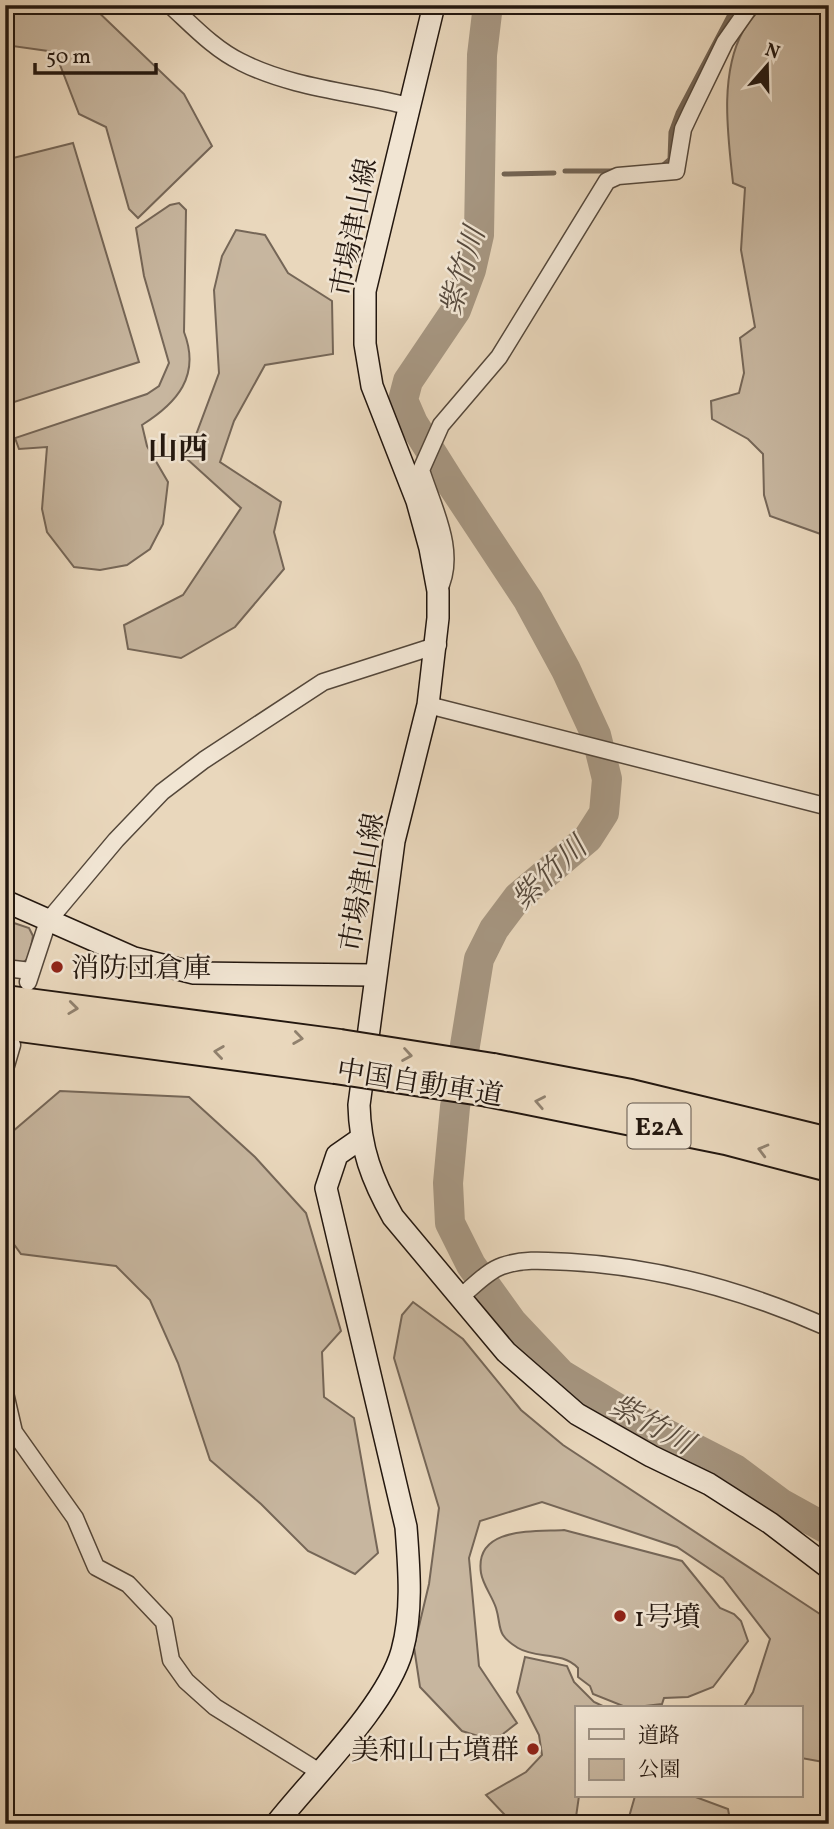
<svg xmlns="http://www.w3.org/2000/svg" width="834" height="1829" font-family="Vollkorn,'Noto Serif JP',serif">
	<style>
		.green { fill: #c7b69f; stroke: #756657; stroke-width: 2 }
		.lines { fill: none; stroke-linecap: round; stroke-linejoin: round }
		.stream { stroke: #726353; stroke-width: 5 }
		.river { stroke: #a69681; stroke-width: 30 }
		.street-casing { stroke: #54473a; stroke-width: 19 }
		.secondary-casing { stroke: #23170f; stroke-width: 24 }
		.highway-casing { stroke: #23170f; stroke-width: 32 }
		.street { stroke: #f1e5d3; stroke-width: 16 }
		.secondary { stroke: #f1e5d3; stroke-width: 21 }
		.highway { stroke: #e9d7bc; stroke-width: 28 }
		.highway-bridge-casing { stroke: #23170f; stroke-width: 32; stroke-linecap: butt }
		.highway-bridge { stroke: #e9d7bc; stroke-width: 28 }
		.oneway { stroke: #90816e }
		.poi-dot { fill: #8f2418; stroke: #f1e5d3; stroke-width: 2.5 }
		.labels { text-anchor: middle; stroke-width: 5; stroke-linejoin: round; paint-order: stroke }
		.shield { fill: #f1e5d3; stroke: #61554a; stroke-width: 2 }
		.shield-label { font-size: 26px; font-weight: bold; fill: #23170f }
		.street-label { font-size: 28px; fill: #23170f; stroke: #f1e5d3 }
		.poi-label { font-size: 28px; fill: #23170f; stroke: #f1e5d3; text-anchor: start }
		.water-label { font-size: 30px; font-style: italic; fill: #574a3d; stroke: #f1e5d3 }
		.neighbourhood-label { font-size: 30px; font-weight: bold; fill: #23170f; stroke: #f1e5d3 }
	</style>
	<rect width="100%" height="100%" fill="#e9d7bc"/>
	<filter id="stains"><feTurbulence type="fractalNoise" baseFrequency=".00286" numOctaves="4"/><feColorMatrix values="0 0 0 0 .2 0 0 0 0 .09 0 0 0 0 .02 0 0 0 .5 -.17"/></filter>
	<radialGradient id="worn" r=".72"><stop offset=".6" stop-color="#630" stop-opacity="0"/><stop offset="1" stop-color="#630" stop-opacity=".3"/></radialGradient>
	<g class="green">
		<polygon points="5,5 91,5 184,94 212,146 138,218 129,209 106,127 79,114 55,52 5,45"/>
		<path d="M763 5H829V537L770 516 764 495 763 454 748 439 712 419 711 401 739 393 744 373 740 338 755 327 741 250 745 188 733 183C728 136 719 75 743 31 748 22 757 13 763 5Z"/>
		<polygon points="73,143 139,362 5,405 5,160"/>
		<path d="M179 203 186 210 184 332C201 376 177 403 142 425L147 446 168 482 163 524 150 549 127 565 100 570 74 567 47 532 42 509 47 447 19 449 15 438 147 394 159 386 169 363 144 276 136 228 170 205Z"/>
		<polygon points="236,230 265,235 288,273 332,301 333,354 265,365 234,421 220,462 281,502 274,532 284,569 235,627 181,658 128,649 124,625 183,595 241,508 187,459 219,373 214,290 222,256"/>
		<polygon points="5,920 29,928 33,936 29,958 22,963 5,961"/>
		<polygon points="60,1091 189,1097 255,1157 306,1213 341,1331 322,1352 324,1397 354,1418 378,1553 355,1574 308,1551 261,1504 210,1460 178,1363 150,1300 116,1266 21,1254 5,1232 5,1138"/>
		<polygon points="413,1302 463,1339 521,1410 563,1445 829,1620 829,1763 801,1758 801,1708 743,1708 753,1692 770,1639 723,1578 677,1547 542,1502 480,1521 469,1558 479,1666 517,1723 494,1741 462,1731 420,1687 414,1647 429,1584 439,1508 394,1358 402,1315"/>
		<path d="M564 1530 682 1561 720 1608 734 1614 741 1621 748 1641 713 1687 688 1697 664 1698 662 1704 628 1708 593 1694 590 1686 578 1677V1668C562 1651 536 1659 518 1648 495 1634 502 1627 496 1608 492 1596 483 1585 481 1573 474 1526 535 1532 564 1530Z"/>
		<polygon points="525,1657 567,1666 574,1682 594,1702 607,1708 577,1708 579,1796 575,1824 509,1824 505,1815 486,1795 526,1772 542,1755 539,1735 517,1692"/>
		<polygon points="635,1796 693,1796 728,1809 730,1820 737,1824 627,1824"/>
	</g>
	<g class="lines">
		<g class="stream">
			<polyline points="661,167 670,159 671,132 678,113 735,5"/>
			<polyline points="565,171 617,171"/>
			<polyline points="504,174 554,173"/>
		</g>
		<polyline class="river" points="488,5 482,55 479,235 471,270 456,310 408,381 403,400 413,423 450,482 528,600 566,670 596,735 607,779 604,813 588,838 518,897 494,929 479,959 455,1107 448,1183 450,1223 471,1265 512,1322 561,1374 622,1411 735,1469 782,1504 829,1530"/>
		<g class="street-casing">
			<g id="street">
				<path d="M170 5C192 25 214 49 241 62 292 88 353 92 408 106"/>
				<path d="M438 591C458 553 433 508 421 470L441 425 499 357 607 181 618 176 676 171 683 129 691 112 725 42 751 5"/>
				<polyline points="428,705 829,807"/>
				<polyline points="5,968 31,971"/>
				<polyline points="28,982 48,921 116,840 162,792 204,760 323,682 438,645"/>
				<polyline points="5,1069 12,1045"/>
				<path d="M459 1298C472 1288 487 1271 502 1266 525 1258 548 1261 571 1262 659 1267 748 1292 829 1328"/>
				<polyline points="5,1393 14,1432 75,1518 96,1567 128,1584 164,1622 171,1660 186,1681 215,1707 318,1771"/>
			</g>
		</g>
		<g class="secondary-casing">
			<g id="secondary">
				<path d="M434 5 365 291V344L372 386 417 501 430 548 438 591V618L428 705 394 841 359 1105C360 1148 372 1180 393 1217L506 1352 577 1414 651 1456 709 1484 770 1523 829 1568"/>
				<polyline points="5,901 134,958 194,973 374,975"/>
				<path d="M276 1824C313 1777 387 1705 402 1651 413 1611 409 1567 406 1527L326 1188 337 1155 360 1139"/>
			</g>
		</g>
		<g class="highway-casing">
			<g id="highway">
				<polyline points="5,1000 340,1044"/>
				<polyline points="5,1025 335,1069"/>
				<polyline points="493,1068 631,1094 829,1142"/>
				<polyline points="488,1092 726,1140 829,1167"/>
			</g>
		</g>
		<use href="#street" class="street"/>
		<use href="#secondary" class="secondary"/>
		<use href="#highway" class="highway"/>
		<g class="highway-bridge-casing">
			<g id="highway-bridge">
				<polyline points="340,1044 493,1068"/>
				<polyline points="335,1069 488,1092"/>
			</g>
		</g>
		<use href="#highway-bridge" class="highway-bridge"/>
	</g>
	<defs><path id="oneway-chevron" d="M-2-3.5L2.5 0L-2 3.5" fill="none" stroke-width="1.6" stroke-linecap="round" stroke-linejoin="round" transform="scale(1.75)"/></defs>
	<g class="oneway">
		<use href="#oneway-chevron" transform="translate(73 1008) rotate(7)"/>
		<use href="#oneway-chevron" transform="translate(298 1038) rotate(8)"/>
		<use href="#oneway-chevron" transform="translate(219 1052) rotate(-172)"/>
		<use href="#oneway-chevron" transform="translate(407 1055) rotate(9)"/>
		<use href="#oneway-chevron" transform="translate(540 1102) rotate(-169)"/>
		<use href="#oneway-chevron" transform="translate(763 1150) rotate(-165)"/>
	</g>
	<g class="poi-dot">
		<circle cx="57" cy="967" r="7"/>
		<circle cx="620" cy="1616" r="7"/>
		<circle cx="533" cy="1749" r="7"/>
	</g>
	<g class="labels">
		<rect class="shield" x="627.5" y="1103.5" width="63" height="45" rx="5"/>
		<g class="shield-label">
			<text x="659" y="1135">E2A</text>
		</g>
		<g class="street-label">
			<text transform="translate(353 227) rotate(-79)" y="10">市場津山線</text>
			<text transform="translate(361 882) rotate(-80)" y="10">市場津山線</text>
			<text transform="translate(420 1082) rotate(9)" y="10">中国自動車道</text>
		</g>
		<g class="poi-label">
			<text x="71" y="977">消防団倉庫</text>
			<text x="634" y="1626">1号墳</text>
			<text x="519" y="1759" text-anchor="end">美和山古墳群</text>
		</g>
		<g class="water-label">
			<text transform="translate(462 271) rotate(-73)" y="10">紫竹川</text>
			<text transform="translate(549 873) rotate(-43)" y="10">紫竹川</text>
			<text transform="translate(652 1424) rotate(29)" y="10">紫竹川</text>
		</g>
		<g class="neighbourhood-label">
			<text x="178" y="458">山西</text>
		</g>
	</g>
	<rect width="834" height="1829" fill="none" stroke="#e9d7bc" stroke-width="28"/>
	<rect x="7" y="7" width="820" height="1815" fill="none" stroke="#23170f" stroke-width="3.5"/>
	<rect x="14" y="14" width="806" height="1801" fill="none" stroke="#23170f" stroke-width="2"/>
	<rect x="575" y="1706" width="228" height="91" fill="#f1e5d3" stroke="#9f9385" stroke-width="2"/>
	<rect x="589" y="1729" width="35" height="10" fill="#f1e5d3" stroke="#9f9385" stroke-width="2"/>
	<text x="638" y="1742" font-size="21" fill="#23170f">道路</text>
	<rect x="589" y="1759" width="35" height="21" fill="#c7b69f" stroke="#9f9385" stroke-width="2"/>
	<text x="638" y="1776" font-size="21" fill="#23170f">公園</text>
	<g transform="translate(767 66) rotate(20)" stroke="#f1e5d3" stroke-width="5" paint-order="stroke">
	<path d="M0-5L12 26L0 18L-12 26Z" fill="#23170f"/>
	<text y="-10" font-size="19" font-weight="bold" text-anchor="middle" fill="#23170f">N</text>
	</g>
	<path d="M35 63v10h121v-10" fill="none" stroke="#23170f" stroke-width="3.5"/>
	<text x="46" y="63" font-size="21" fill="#23170f" stroke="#f1e5d3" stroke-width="5" paint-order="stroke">50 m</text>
	<rect width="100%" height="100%" filter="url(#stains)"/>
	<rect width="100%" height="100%" fill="url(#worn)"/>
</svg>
